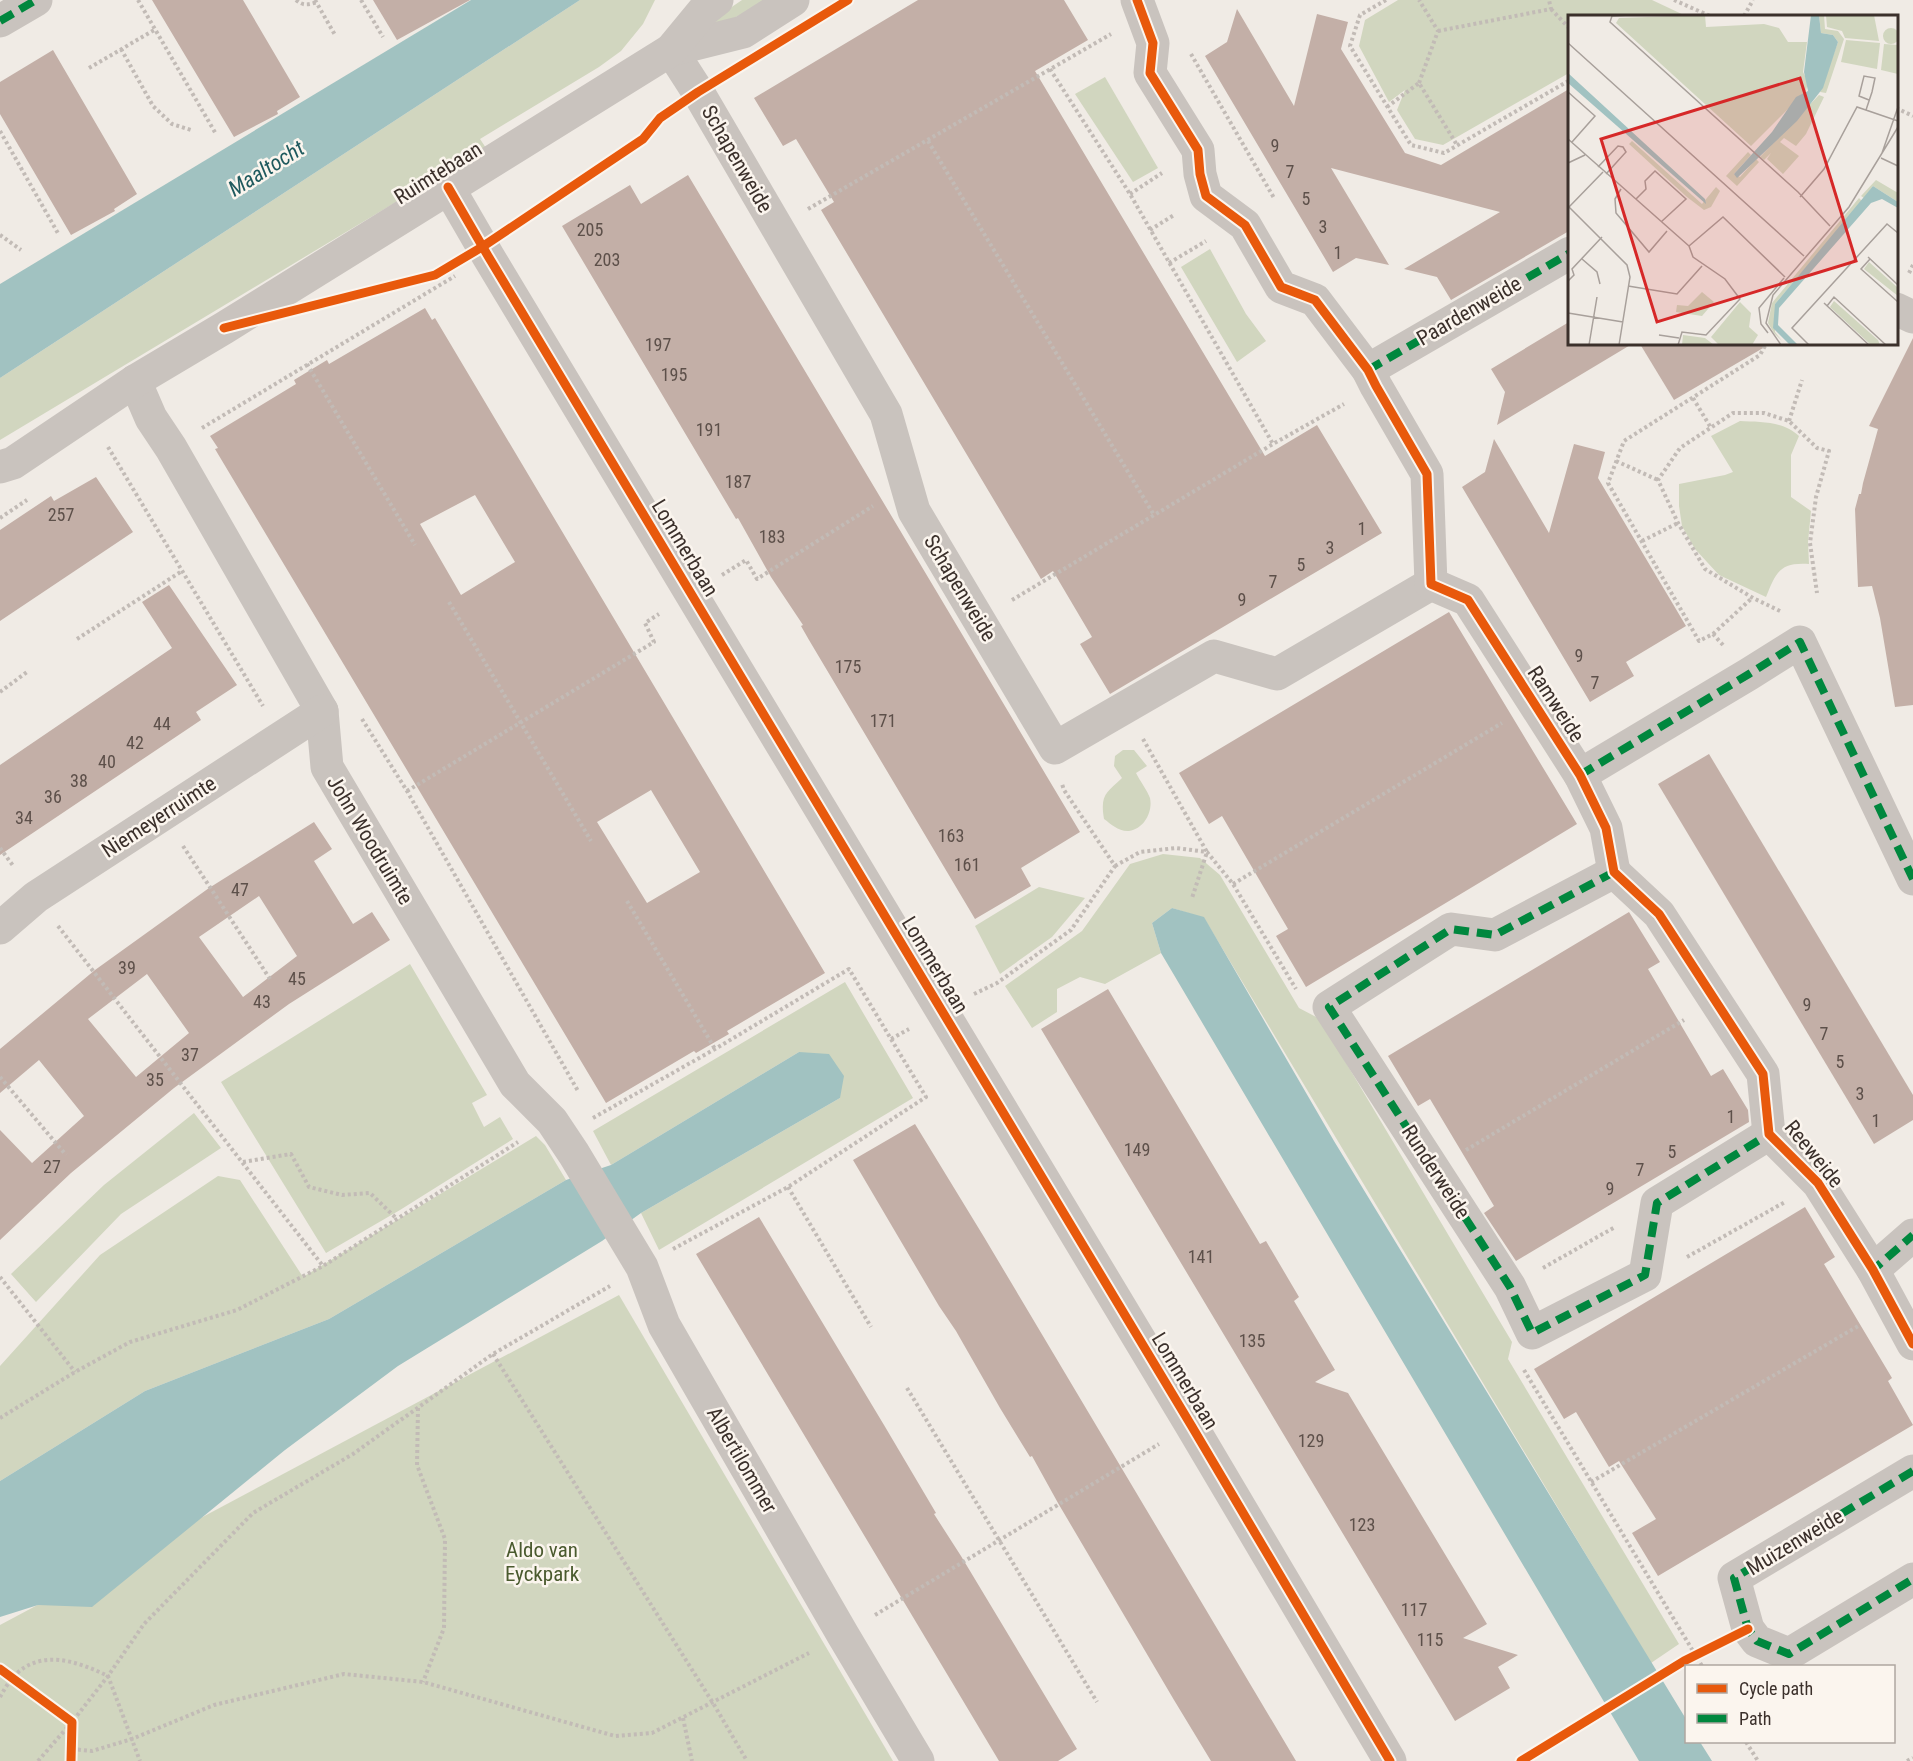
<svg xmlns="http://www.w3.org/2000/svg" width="1913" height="1761" font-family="'Roboto Condensed',sans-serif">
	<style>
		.green { fill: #d1d6bf }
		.water { fill: #a1c2c1 }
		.building { fill: #c3afa7; fill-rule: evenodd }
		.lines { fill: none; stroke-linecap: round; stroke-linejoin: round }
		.path { stroke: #c2bbb6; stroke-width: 4; stroke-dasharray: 3 3; stroke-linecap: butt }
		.minor { stroke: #c9c3be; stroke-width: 33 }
		.quiet { stroke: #00873e; stroke-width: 8; stroke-dasharray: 15 8; stroke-linecap: butt }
		.cycleway-casing { stroke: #fbf5ee; stroke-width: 13 }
		.cycleway { stroke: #e8590c; stroke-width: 9 }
		.labels { text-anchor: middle; stroke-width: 5; stroke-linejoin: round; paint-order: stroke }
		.number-label { font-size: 18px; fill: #5d504a }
		.street-label { font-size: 21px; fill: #3b302b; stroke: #fbf5ee }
		.park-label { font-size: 21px; fill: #4a5a2e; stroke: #fbf5ee }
		.water-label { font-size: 22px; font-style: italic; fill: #1f5a5e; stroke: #fbf5ee }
		.inset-road { fill: none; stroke: #a8a09b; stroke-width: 1.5 }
		.view { fill: #d62828; fill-opacity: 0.15; stroke: #d62828; stroke-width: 3 }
		.inset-edge { fill: none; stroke: #3b302b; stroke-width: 3 }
	</style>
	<rect width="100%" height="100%" fill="#f0ebe5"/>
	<g class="green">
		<polygon points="580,0 655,0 643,24 621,51 599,67 480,139 486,148 0,440 0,378"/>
		<polygon points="742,0 769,0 711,30 711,21"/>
		<polygon points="1398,0 1652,0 1686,16 1570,16 1569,73 1443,145 1415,139 1397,110 1405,90 1389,102 1359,46 1365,20"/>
		<polygon points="1105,77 1158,168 1133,182 1075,94"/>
		<polygon points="1210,249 1246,314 1266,341 1237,362 1181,267"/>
		<path d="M1740 421C1760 422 1784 421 1799 436L1791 455V497L1811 511 1808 542 1809 564C1779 562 1776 573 1766 597L1719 575 1695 549 1682 526 1679 506V484L1725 475 1733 472 1711 436Z"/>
		<path d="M1123 750H1134L1147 766 1136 773C1140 781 1147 790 1150 798 1153 812 1144 829 1129 831 1119 832 1111 824 1104 819 1100 795 1106 793 1122 778L1114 766 1115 756Z"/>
		<polygon points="1163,854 1200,858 1220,875 1299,1008 1320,1019 1512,1342 1508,1359 1679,1644 1651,1663 1204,918 1172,908 1152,923 1161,953 1105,984 1080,977 1057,989 1057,1012 1032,1028 1005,986 1082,931 1130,864"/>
		<polygon points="1039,887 1085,898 1052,937 1000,974 975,926"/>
		<polygon points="410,964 487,1095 472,1103 484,1127 500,1117 513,1139 400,1210 326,1253 221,1082"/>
		<polygon points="845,982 913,1098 659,1250 641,1213 840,1098 799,1052 611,1165 593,1131"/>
		<polygon points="194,1113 221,1148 121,1214 36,1302 11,1274 104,1185"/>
		<polygon points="536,1136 545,1145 566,1180 329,1319 145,1391 0,1481 0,1366 100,1255 218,1176 240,1180 303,1277"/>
		<polygon points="619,1295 893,1761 0,1761 0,1625"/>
	</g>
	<g class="water">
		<polygon points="471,0 580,0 0,378 0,284"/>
		<polygon points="1172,908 1204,917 1334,1141 1686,1719 1686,1742 1700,1742 1712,1761 1639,1761 1161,953 1152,923"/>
		<polygon points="799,1052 829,1054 844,1076 840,1098 641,1213 602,1241 398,1366 285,1450 92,1607 38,1605 0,1617 0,1481 145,1391 329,1319 566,1180 611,1165"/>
	</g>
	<g class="building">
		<polygon points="152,0 243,0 300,97 277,111 278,114 234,137"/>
		<polygon points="373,0 470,0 397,40"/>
		<polygon points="918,0 1064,0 1088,40 1035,71 1091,165 1265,456 1317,425 1382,533 1110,694 1080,644 1092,637 1053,571 1041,579 821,210 834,202 796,139 783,146 754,98"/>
		<polygon points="1237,9 1294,106 1317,14 1348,22 1341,49 1405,153 1441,165 1569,89 1569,231 1451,300 1437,277 1404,269 1500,212 1331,168 1389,265 1356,258 1333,272 1205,56 1227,42"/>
		<polygon points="53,50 137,194 114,209 115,211 71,235 0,114 0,82"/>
		<polygon points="688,175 1080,832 1021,868 1031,886 975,919 809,640 801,626 803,625 771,577 738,518 736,519 562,226 630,185 641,204"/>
		<path d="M425 308 432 320 435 318 825 973 727 1031 729 1034 696 1053 694 1051 606 1103 215 449 218 448 210 436 296 384 294 380 327 360 329 364ZM475 495 515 562 461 595 420 524ZM651 790 700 872 647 903 597 822Z"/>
		<polygon points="1569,322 1569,344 1632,344 1497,425 1505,392 1491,369"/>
		<polygon points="1913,338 1913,705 1895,707 1880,618 1872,586 1858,587 1855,509 1859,494 1861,494 1863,483 1878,429 1869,426"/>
		<polygon points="1640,344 1770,344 1674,400"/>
		<polygon points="1494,439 1549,533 1574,444 1605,452 1598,478 1686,626 1626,662 1634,676 1590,702 1462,487 1485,472"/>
		<polygon points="96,477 133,532 0,621 0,530 51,496 54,501"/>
		<polygon points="169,585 237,685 196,712 201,720 0,855 0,765 172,648 142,602"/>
		<polygon points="1449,612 1577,824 1306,987 1276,936 1288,929 1222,816 1209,824 1179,773"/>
		<polygon points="1709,754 1913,1095 1913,1120 1874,1144 1658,784"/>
		<path d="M314 822 332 849 314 861 353 924 372 912 390 940 289 1004 174 1088 71 1173 0 1240V1130L32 1163 84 1116 39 1060 0 1093V1049L95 970 209 888ZM259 896 297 956 243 997 199 937ZM147 974 189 1033 136 1077 88 1019Z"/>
		<polygon points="1629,912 1660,962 1648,969 1711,1076 1723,1069 1748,1110 1749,1122 1516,1261 1484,1213 1494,1206 1430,1099 1418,1106 1388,1056"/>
		<polygon points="1108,989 1260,1244 1266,1241 1299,1297 1294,1301 1335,1370 1315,1382 1348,1393 1487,1624 1463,1638 1518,1655 1498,1667 1510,1688 1455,1721 1041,1029"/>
		<polygon points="915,1124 984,1237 1296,1761 1211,1761 1174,1700 1058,1503 1032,1456 1030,1457 1000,1408 956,1331 939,1306 853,1160"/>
		<polygon points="1805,1207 1835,1257 1824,1264 1892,1378 1888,1381 1913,1425 1658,1576 1632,1533 1656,1519 1619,1461 1609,1467 1576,1412 1564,1419 1534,1369"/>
		<polygon points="759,1217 884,1425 936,1513 934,1514 961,1556 1077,1749 1058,1761 999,1761 696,1254"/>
	</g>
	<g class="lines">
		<g class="path">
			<polyline points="138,0 216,134"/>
			<path d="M296 0C303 6 308 5 317 2"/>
			<polyline points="315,0 335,35"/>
			<polyline points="361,0 383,37"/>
			<polyline points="1386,0 1360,15 1350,46 1411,145 1444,153 1570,80"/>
			<polyline points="1674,0 1710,16"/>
			<polyline points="1551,9 1570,29"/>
			<polyline points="1744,16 1753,0"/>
			<polyline points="1438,31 1551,9 1549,0"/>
			<polyline points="121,49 153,106 172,124 191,130"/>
			<polyline points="1191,54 1274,198"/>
			<polyline points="89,68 156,29"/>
			<polyline points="1050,69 1130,194 1273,444"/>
			<polyline points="1419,83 1438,31 1419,0"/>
			<polyline points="1387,107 1419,83 1457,145"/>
			<polyline points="1896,108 1913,116"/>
			<polyline points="0,131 59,235"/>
			<polyline points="928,141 1154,515"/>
			<polyline points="1130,194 1162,173"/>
			<polyline points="808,209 1111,34"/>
			<polyline points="1150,230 1174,215"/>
			<polyline points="0,235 21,250"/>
			<polyline points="1169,263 1206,241"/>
			<polyline points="1909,273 1913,265"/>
			<polyline points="307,364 415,545"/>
			<polyline points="1693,398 1711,428"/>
			<polyline points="1789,421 1802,380"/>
			<polyline points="202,428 455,276"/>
			<polyline points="108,447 263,706"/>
			<polyline points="1616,461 1658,480"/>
			<polyline points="0,518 27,500"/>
			<polyline points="1642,541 1678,523"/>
			<polyline points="722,575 746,560 757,579 873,506"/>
			<polyline points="1012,600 1273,444 1344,404"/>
			<polyline points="449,602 591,841"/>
			<polyline points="1780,611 1753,598 1705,569 1678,523 1658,480 1680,448 1733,413 1764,413 1789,421 1817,448 1829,451 1816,497 1810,543 1817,593"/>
			<polyline points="1713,634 1752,598"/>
			<polyline points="77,639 182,571"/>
			<polyline points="1723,645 1713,634 1699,641 1608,483 1624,441 1760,355 1766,344"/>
			<polyline points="0,692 27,672"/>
			<polyline points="362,719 407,791 578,1091"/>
			<polyline points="1143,739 1207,852 1192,898"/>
			<polyline points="407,791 654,642 645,623 659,614"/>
			<polyline points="183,846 270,979"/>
			<polyline points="0,848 14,867"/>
			<polyline points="1115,866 1140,852 1176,848 1207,852 1233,884 1296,989"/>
			<polyline points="1233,884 1502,723"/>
			<polyline points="627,901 715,1049"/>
			<polyline points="58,926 323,1266"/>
			<polyline points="974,994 997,983 1071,930 1115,866 1064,790 1062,784"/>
			<polyline points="0,1077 66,1155"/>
			<polyline points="593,1118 715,1049 849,969 891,1039 909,1029"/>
			<polyline points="1466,1150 1684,1020"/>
			<polyline points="243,1162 291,1154 309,1187 342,1195 370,1193 397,1219"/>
			<polyline points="788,1187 871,1327"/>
			<polyline points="673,1249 788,1187 926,1097 891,1039"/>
			<polyline points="1687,1257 1785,1202"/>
			<polyline points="1543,1268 1615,1227"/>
			<polyline points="0,1277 75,1372"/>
			<polyline points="493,1354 713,1703 747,1761"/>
			<polyline points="1524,1370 1702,1666"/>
			<polyline points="907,1388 1097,1702"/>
			<polyline points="418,1408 417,1465 445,1539 444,1628 423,1682"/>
			<polyline points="0,1418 75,1372 130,1342 237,1310 323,1266 518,1142"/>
			<polyline points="1591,1482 1860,1325"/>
			<polyline points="875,1615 1159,1444"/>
			<path d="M0 1697C4 1690 8 1683 13 1677 40 1648 77 1661 108 1676L140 1761"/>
			<polyline points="683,1718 692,1761"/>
			<polyline points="1746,1742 1758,1761"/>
			<polyline points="72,1749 92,1751 132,1739 214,1705 344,1674 423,1682 615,1736 652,1733 809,1653"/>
			<polyline points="38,1761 72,1722 108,1676 144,1624 253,1513 353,1454 493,1354 610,1286"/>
			<polyline points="1907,1761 1913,1758"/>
		</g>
		<g class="minor">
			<polyline points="1137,0 1153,43 1150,73 1198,150 1200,174 1206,196 1245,225 1281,287 1315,300 1368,370 1376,386 1427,474 1431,584"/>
			<polyline points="0,21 36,0"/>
			<polyline points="671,50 698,92 886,414 914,511 1055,748 1214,656 1277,674 1431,584"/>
			<polyline points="671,50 743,32 793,0"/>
			<polyline points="448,187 488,256 1191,1425 1390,1761"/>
			<polyline points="1896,309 1913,317"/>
			<polyline points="1368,370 1570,253"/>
			<polyline points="135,381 151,418 171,448 322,711 327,767 515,1084 552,1121 574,1154 642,1267 664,1325 843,1635 918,1761"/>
			<polyline points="0,467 13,463 135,381 224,328 671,50 704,10 717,0"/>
			<polyline points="1431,584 1468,600 1580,775 1606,828 1614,872"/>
			<polyline points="1580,775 1749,674 1800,642 1913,879"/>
			<polyline points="1614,872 1495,935 1451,929 1329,1007 1510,1287 1532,1333 1645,1275 1657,1203 1769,1134"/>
			<polyline points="1614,872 1659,914 1763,1074 1769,1134 1818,1183 1873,1270 1913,1344"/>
			<polyline points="0,928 36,897 322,711"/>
			<polyline points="1873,1270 1913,1235"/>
			<polyline points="1913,1471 1734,1578 1748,1629 1757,1641 1789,1654 1913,1579"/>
		</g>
		<g class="quiet">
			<polyline points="0,21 36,0"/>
			<polyline points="1368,370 1570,253"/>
			<polyline points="1580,775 1749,674 1800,642 1913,879"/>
			<polyline points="1614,872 1495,935 1451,929 1329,1007 1510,1287 1532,1333 1645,1275 1657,1203 1769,1134"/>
			<polyline points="1871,1266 1873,1270 1913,1235"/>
			<polyline points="1913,1471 1734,1578 1748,1629 1757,1641 1789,1654 1913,1579"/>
		</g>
		<g class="cycleway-casing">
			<g id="cycleway">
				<polyline points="1137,0 1153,43 1150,73 1198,150 1200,174 1206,196 1245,225 1281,287 1315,300 1368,370 1376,386 1427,474 1431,584 1468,600 1580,775 1606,828 1614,872 1659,914 1763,1074 1769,1134 1818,1183 1873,1270 1913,1344"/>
				<polyline points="448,187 488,256 1191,1425 1390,1761"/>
				<polyline points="224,328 435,275 482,247 643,139 660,118 698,92 848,0"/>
				<polyline points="0,1669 72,1722 71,1761"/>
				<polyline points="1521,1761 1684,1661 1748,1629"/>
			</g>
		</g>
		<use href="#cycleway" class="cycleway"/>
	</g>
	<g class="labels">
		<g class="number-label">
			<text x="1275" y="152">9</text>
			<text x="1290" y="178">7</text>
			<text x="1306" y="205">5</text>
			<text x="1323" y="233">3</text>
			<text x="590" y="236">205</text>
			<text x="1338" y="259">1</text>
			<text x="607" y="266">203</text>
			<text x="658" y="351">197</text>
			<text x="674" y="381">195</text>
			<text x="709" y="436">191</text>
			<text x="738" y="488">187</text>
			<text x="61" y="521">257</text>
			<text x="1362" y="535">1</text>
			<text x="772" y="543">183</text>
			<text x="1330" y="554">3</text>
			<text x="1301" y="571">5</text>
			<text x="1273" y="588">7</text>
			<text x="1242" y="606">9</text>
			<text x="1579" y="662">9</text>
			<text x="848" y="673">175</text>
			<text x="1595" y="689">7</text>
			<text x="883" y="727">171</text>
			<text x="162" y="730">44</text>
			<text x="135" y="749">42</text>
			<text x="107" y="768">40</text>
			<text x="79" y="787">38</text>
			<text x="53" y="803">36</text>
			<text x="24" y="824">34</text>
			<text x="951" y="842">163</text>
			<text x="967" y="871">161</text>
			<text x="240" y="896">47</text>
			<text x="127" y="974">39</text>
			<text x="297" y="985">45</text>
			<text x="262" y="1008">43</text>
			<text x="1807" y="1011">9</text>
			<text x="1824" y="1040">7</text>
			<text x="190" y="1061">37</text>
			<text x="1840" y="1068">5</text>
			<text x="155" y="1086">35</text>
			<text x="1860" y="1100">3</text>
			<text x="1731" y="1123">1</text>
			<text x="1876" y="1127">1</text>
			<text x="1137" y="1156">149</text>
			<text x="1672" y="1158">5</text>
			<text x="52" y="1173">27</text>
			<text x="1640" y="1176">7</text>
			<text x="1610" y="1195">9</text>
			<text x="1201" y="1263">141</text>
			<text x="1252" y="1347">135</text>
			<text x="1311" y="1447">129</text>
			<text x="1362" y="1531">123</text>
			<text x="1414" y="1616">117</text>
			<text x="1430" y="1646">115</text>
		</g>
		<g class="street-label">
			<text transform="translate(737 159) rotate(60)" y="7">Schapenweide</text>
			<text transform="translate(438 173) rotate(-32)" y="7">Ruimtebaan</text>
			<text transform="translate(1469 311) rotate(-30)" y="7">Paardenweide</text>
			<text transform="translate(685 548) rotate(59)" y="7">Lommerbaan</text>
			<text transform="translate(960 588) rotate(59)" y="7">Schapenweide</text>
			<text transform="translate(1556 704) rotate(57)" y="7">Ramweide</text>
			<text transform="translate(159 817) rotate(-33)" y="7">Niemeyerruimte</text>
			<text transform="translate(370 840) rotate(59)" y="7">John Woodruimte</text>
			<text transform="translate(935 965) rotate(59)" y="7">Lommerbaan</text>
			<text transform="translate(1814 1154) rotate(51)" y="7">Reeweide</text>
			<text transform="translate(1436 1172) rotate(57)" y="7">Runderweide</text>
			<text transform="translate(1185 1381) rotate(59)" y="7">Lommerbaan</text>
			<text transform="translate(742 1460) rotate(60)" y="7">Albertilommer</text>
			<text transform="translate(1795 1542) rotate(-31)" y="7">Muizenweide</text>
		</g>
		<g class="park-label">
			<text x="542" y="1557">Aldo van<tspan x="542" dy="24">Eyckpark</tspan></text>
		</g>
		<g class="water-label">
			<text transform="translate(266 168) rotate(-32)" y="8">Maaltocht</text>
		</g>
	</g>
	<g transform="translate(1568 15)">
		<rect width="330" height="330" fill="#f0ebe5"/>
		<path d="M137 0 138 12 196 9 211 13 220 27H239L235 57 240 67 238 76 183 131 48 8 51 3ZM251 0H256L257 14 270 16 276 24 258 78 252 77 270 27 265 20 253 18ZM258 0H306L311 26 277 23 274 16 259 12ZM315 21a8 8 0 1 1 16 0a8 8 0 1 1-16 0ZM278 25 312 28 309 54 273 47ZM316 29 330 30V59L313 55ZM251 80 256 82 238 119 228 131 216 123 212 127 231 141 215 159 199 144 203 138 196 145 192 142ZM64 126 134 189 148 172 152 176 143 192 136 195 119 182 61 129ZM180 137 183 140 166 159 172 162 188 144 191 147 169 171 158 161ZM308 165 330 178V187L305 171 296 183 293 181ZM291 183 294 186 207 289V317L214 326 206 318 200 308 204 288ZM301 247 330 273V281L296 254ZM134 277 146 287 134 301 108 297 109 290 120 291ZM266 286 310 325 312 330H303L262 292ZM172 287 183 298 181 312 190 320 184 330H151L143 322ZM115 320 137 323 146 330H114Z" fill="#d1d6bf"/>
		<path d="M243 0H251L253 18 265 20 270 27 255 73 229 106 169 163 166 159 204 117 228 82 240 76 236 57ZM0 58 137 184 138 189 0 68ZM305 171 330 187V193L314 184 303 188 211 293 210 310 230 330H222L205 313 207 289Z" fill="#a1c2c1"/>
		<path class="inset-road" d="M62 0 44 1 42 7 230 177 262 211M0 28 236 241M0 77 27 101 4 127M298 95 304 77 307 63 296 61 291 81 301 85M0 124 121 231M314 138 330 92M313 143 330 151M0 148 17 140M30 152 50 131 55 132 58 137 38 159M53 174 47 184 48 198 81 237 99 216M232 182 256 154 289 92 330 106M68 184 78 174 77 166 87 156 118 184 93 207M0 191 59 250 62 262 51 330M1 192 35 157M121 231 155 202 217 262M300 242 330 270M14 244 29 257 32 269M302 244 293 254 330 287M0 266 6 260 4 254 34 222M60 271 109 279 134 251M256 288 301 330M259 291 266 282 318 330M0 298 55 307M200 318 193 309 191 293 216 263M91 320 111 323M21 330 29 282M110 330 114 317 138 320 172 284 157 264 125 242 121 231M213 330 198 308 205 280 281 192 330 112M241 330 224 313 319 209 330 218"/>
		<path class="view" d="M232 63 288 246 89 307 33 124Z"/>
		<rect width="330" height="330" class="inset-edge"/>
	</g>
	<rect x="1685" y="1665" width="210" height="78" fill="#fbf5ee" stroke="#aea6a0" stroke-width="1.5"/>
	<rect x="1697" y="1684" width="30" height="9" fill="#e8590c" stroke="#aea6a0" stroke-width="1.5"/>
	<text x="1739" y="1695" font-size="18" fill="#3b302b">Cycle path</text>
	<rect x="1697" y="1714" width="30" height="9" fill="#00873e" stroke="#aea6a0" stroke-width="1.5"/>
	<text x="1739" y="1725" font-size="18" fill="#3b302b">Path</text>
</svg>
